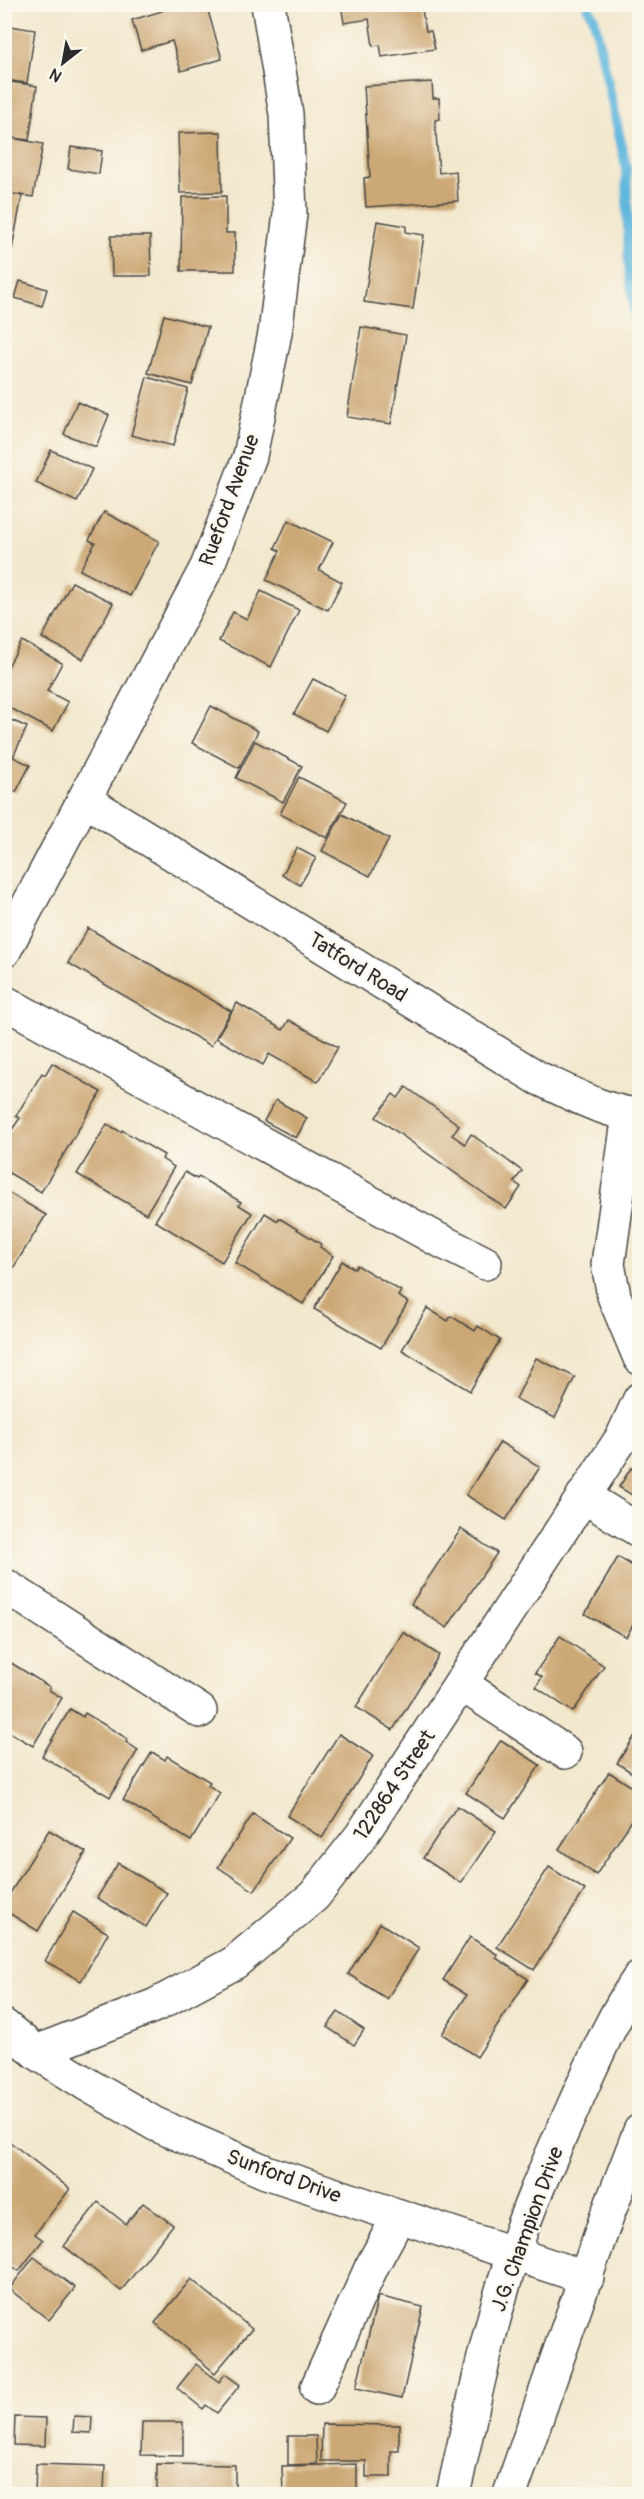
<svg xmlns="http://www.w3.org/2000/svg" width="644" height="2499" font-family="Pangolin,sans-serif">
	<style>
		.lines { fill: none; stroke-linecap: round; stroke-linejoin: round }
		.stream { stroke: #61b7dd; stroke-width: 10 }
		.building { fill: #cca876 }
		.minor-casing { stroke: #494743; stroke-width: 36 }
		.major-casing { stroke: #494743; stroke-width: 36 }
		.minor { stroke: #fff; stroke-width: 33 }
		.major { stroke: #fff; stroke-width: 33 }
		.labels { text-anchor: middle; stroke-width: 4.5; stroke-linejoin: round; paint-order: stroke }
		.street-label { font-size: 21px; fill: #2b2b2b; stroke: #fbf7ec }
	</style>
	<rect width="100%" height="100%" fill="#fbf7ec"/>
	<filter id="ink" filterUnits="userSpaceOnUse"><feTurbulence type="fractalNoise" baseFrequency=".0167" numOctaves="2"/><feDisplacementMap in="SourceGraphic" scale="12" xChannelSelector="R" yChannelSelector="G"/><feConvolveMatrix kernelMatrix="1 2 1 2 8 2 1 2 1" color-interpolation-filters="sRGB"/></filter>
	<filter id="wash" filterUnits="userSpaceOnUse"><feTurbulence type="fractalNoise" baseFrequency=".008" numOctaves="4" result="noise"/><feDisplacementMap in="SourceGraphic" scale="24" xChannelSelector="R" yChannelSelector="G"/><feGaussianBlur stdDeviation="1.35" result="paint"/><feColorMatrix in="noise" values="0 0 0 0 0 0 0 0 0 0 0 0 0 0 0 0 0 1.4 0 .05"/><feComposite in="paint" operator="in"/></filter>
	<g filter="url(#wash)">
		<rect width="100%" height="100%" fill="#f2e8ce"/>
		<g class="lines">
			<polyline class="stream" points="586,4 594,18 626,166 629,265 640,357"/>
		</g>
		<g id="blocks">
			<g class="building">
				<polygon points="160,4 206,4 222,59 181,71 172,41 141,50 132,20 162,11"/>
				<polygon points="341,4 426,4 427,9 422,10 426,31 431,31 435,49 382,57 380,45 373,46 369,19 344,23"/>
				<polygon points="4,25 35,30 27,83 4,80"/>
				<polygon points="5,81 37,86 29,140 12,138 43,144 33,197 14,194 22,196 12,249 5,247"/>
				<polygon points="432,82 433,98 439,98 440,119 435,120 439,173 456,171 458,201 366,207 364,178 370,177 364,86"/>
				<polygon points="221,132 222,192 180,193 178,133"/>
				<polygon points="71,147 102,151 99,174 68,169"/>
				<polygon points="226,196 226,233 235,233 235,271 181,271 182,197"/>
				<polygon points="377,221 406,226 406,232 424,235 413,309 364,302"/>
				<polygon points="111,236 150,236 151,276 112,276"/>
				<polygon points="20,281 47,289 42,306 15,298"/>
				<polygon points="164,315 208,327 192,385 148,373"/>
				<polygon points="361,327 406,335 391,424 347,417"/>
				<polygon points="147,377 188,389 173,446 131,435"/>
				<polygon points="77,402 109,415 96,447 64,434"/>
				<polygon points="51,450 92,469 77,502 36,483"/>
				<polygon points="104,512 159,541 130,596 80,570 95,543 89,540"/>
				<polygon points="288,520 333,542 319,570 342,582 328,610 266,580 280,551 275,548"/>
				<polygon points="72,582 113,603 83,659 42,638"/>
				<polygon points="261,591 299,610 271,667 219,641 233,612 247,619"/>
				<polygon points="22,641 62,663 47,691 68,702 53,731 4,705 4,674"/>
				<polygon points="313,679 345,695 326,731 294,714"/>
				<polygon points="211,706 258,731 239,768 192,743"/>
				<polygon points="4,717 27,727 13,757 30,765 16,792 4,787"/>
				<polygon points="255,741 302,766 283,802 236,778"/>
				<polygon points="299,777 347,802 327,838 280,814"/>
				<polygon points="342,814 389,839 370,876 322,851"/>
				<polygon points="297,848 316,858 300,885 282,875"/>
				<polygon points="88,928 231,1011 211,1046 68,963"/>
				<polygon points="237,1003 283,1030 289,1020 338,1047 318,1082 269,1054 263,1065 216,1038"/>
				<polygon points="52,1063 101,1092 41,1192 4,1170 4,1141 20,1118 16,1116 42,1073 45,1075"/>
				<polygon points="406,1087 459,1125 452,1135 465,1144 471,1134 522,1171 514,1182 521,1187 506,1209 376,1117 393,1094 398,1098"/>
				<polygon points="276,1100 307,1118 296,1138 264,1121"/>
				<polygon points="107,1124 121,1132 122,1130 164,1155 162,1159 174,1167 146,1214 77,1174"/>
				<polygon points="185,1172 197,1179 199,1177 241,1202 239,1205 252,1213 222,1262 155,1221"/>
				<polygon points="4,1190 46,1215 4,1283"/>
				<polygon points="265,1213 278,1221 279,1218 321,1244 320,1247 333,1256 303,1304 235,1263"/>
				<polygon points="342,1261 355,1269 357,1265 401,1291 398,1296 408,1302 381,1348 314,1309"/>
				<polygon points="427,1308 448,1321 451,1316 475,1331 478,1326 500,1340 470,1391 402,1350"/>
				<polygon points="536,1358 575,1377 555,1418 516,1399"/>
				<polygon points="500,1442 540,1467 506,1520 466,1495"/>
				<polygon points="631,1468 640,1473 640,1500 619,1487"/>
				<polygon points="461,1529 497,1553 447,1628 411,1604"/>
				<polygon points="618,1557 640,1570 640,1613 626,1637 585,1614"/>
				<polygon points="403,1632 439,1655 393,1730 356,1707"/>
				<polygon points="560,1636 604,1666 573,1712 536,1687 542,1677 535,1673"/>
				<polygon points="8,1661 50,1687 49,1690 62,1698 33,1746 4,1729 4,1664"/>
				<polygon points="70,1709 83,1717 85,1713 128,1739 126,1742 138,1750 110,1797 42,1756"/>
				<polygon points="640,1728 640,1778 617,1763"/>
				<polygon points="339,1734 373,1756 322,1838 287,1816"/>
				<polygon points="501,1740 540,1765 505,1818 466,1793"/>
				<polygon points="152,1752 165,1760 167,1756 210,1782 208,1785 220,1793 191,1841 123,1800"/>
				<polygon points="609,1772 640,1792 640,1808 596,1875 559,1849"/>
				<polygon points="457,1806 496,1831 461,1883 423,1858"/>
				<polygon points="253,1814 290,1838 254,1891 218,1867"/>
				<polygon points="49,1830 86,1852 38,1931 4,1910 4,1903"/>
				<polygon points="118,1863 167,1893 146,1927 97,1898"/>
				<polygon points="549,1867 585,1890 534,1970 497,1947"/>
				<polygon points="73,1912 108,1933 81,1981 45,1961"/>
				<polygon points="380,1923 419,1948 387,1999 348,1974"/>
				<polygon points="470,1937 498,1955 496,1958 528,1979 477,2057 442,2034 467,1995 443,1980"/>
				<polygon points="338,2012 364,2030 354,2045 327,2027"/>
				<polygon points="10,2142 70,2189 35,2234 43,2240 19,2271 4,2260 4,2149"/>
				<polygon points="98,2202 126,2224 143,2203 173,2225 121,2291 64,2246"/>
				<polygon points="34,2257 75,2288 49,2320 9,2289"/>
				<polygon points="191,2279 252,2329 215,2373 155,2323"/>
				<polygon points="378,2296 423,2307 402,2398 356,2388"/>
				<polygon points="196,2364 219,2382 225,2374 240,2385 217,2413 206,2405 203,2409 177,2388"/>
				<polygon points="74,2416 92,2417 91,2433 73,2432"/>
				<polygon points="15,2417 46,2418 45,2446 14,2445"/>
				<polygon points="142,2422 183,2422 183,2456 141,2455"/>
				<polygon points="322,2424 399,2425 399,2451 391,2451 391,2477 366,2477 366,2461 321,2461"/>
				<polygon points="288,2436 316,2436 317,2464 288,2465"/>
				<polygon points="36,2464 105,2466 104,2494 35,2494"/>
				<polygon points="157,2464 235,2465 235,2494 157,2494"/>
				<polygon points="357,2464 357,2494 283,2494 282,2466"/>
			</g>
		</g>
	</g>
	<g filter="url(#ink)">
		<use href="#blocks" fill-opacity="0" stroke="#494743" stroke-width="1.5"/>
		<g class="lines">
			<g class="minor-casing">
				<g id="minor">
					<path d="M85 800 538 1078C569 1092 605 1113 640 1115"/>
					<polyline points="4,951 207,567 250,456 275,333 290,214 286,114 268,4"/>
					<polyline points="4,1002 435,1238 485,1263"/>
					<polyline points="629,1114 608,1264 614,1296 640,1358"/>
					<polyline points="583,1496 640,1531"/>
					<polyline points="4,1585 200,1711"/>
					<polyline points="461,1684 565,1752"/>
					<polyline points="4,2026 36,2052 88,2085 155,2124 266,2172 587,2278"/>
					<polyline points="36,2052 156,2005 234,1963 314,1896 361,1836 623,1436 640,1399"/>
					<polyline points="317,2388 372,2266 399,2216"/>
				</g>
			</g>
			<g class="major-casing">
				<g id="major">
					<path d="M453 2494C471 2415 487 2333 513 2255 529 2203 553 2153 575 2103 594 2061 613 2015 640 1977"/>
					<polyline points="510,2494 607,2216 640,2131"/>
				</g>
			</g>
			<use href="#minor" class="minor"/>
			<use href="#major" class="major"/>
		</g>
	</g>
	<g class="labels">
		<g class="street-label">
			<text transform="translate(229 500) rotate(-70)" y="7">Rueford Avenue</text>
			<text transform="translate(358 967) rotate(32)" y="7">Tatford Road</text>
			<text transform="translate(394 1785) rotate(-56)" y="7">122864 Street</text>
			<text transform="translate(284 2176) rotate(20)" y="7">Sunford Drive</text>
			<text transform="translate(527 2229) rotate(-70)" y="7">J.G. Champion Drive</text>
		</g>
	</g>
	<rect width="644" height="2499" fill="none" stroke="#fbf7ec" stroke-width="24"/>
	<g transform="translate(63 63) rotate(211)" stroke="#fbf7ec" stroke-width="4.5" paint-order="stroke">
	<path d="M0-4.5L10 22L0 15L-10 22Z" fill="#2b2b2b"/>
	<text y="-9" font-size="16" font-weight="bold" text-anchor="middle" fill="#2b2b2b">N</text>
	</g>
</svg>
